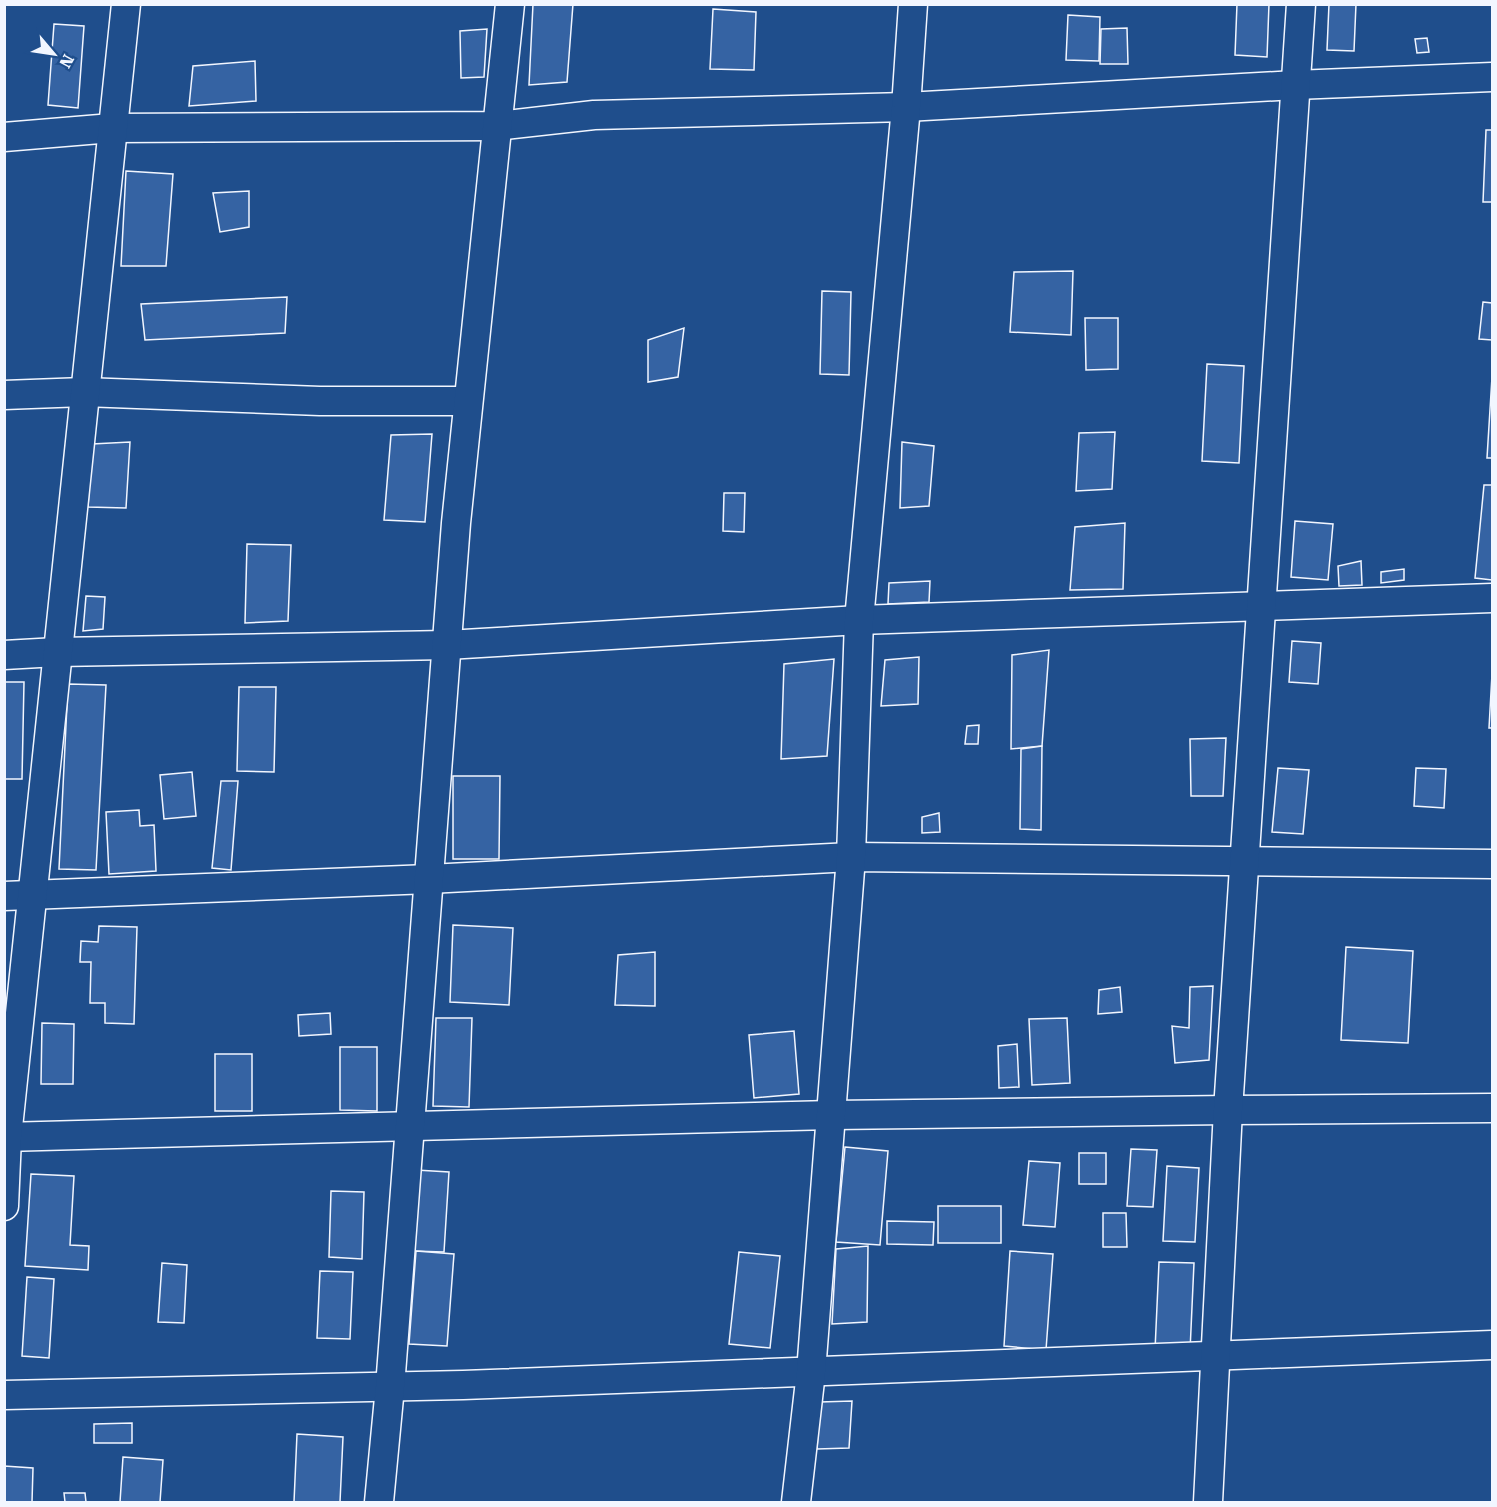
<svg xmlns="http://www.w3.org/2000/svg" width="1497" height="1507" font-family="'Roboto Serif',serif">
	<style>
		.building { fill: #3563a3; stroke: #f2f6ff; stroke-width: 1.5 }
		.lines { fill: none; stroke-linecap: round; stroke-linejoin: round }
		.minor-casing { stroke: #f2f6ff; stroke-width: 31 }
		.minor { stroke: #1f4e8c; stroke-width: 28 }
	</style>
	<rect width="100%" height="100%" fill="#1f4e8c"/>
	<g class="building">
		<polygon points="533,4 573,4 567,82 529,85"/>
		<polygon points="1237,4 1269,4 1267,57 1235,55"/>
		<polygon points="1329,4 1356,4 1354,51 1327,50"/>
		<polygon points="713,9 756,12 754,70 710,69"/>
		<polygon points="1068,15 1100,17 1099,61 1066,60"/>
		<polygon points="54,24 84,26 78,108 48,105"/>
		<polygon points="1127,28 1128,64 1100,64 1101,29"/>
		<polygon points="487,29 484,77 461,78 460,31"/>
		<polygon points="1427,38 1429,52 1417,53 1415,39"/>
		<polygon points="255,61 256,101 189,106 193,66"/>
		<polygon points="1486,130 1492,130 1492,202 1483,202"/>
		<polygon points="126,171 173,174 166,266 121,266"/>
		<polygon points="249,191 249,227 220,232 213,193"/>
		<polygon points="1073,271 1071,335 1010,332 1014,272"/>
		<polygon points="822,291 851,292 849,375 820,374"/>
		<polygon points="287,297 285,333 145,340 141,304"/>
		<polygon points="1483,302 1492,303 1492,340 1479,339"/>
		<polygon points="1085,318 1118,318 1118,369 1086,370"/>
		<polygon points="684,328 678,377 648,382 648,340"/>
		<polygon points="1207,364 1244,366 1239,463 1202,461"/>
		<polygon points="1492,377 1492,458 1487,458"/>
		<polygon points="1115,432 1112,489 1076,491 1079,433"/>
		<polygon points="432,434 425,522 384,520 391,435"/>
		<polygon points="130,442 126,508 88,507 92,444"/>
		<polygon points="902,442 934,446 929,506 900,508"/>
		<polygon points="1484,485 1492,485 1492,580 1475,578"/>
		<polygon points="724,493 745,493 744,532 723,531"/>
		<polygon points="1295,521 1333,524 1328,580 1291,577"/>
		<polygon points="1125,523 1123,589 1070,590 1075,527"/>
		<polygon points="247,544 291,545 288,621 245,623"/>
		<polygon points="1361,561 1362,585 1339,586 1338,566"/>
		<polygon points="1404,569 1404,580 1381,583 1381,572"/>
		<polygon points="930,581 929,602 888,604 889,583"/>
		<polygon points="86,596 105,597 103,629 83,631"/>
		<polygon points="1292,641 1321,643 1318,684 1289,682"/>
		<polygon points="1049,650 1042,746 1011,749 1012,655"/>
		<polygon points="919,657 918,704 881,706 885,660"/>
		<polygon points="834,659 827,756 781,759 784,664"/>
		<polygon points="1492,674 1492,728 1489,728"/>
		<polygon points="4,682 24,682 22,779 4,779"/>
		<polygon points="68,684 106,685 96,870 59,869"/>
		<polygon points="239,687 276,687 274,772 237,771"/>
		<polygon points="979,725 978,744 965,744 967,726"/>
		<polygon points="1226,738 1223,796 1191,796 1190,739"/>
		<polygon points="1042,746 1041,830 1020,829 1021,749"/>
		<polygon points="1278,768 1309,770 1303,834 1272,832"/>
		<polygon points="1416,768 1446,769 1444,808 1414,806"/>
		<polygon points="192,772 196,816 164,819 160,775"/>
		<polygon points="453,776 500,776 499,859 453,859"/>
		<polygon points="221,781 238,781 231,870 212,868"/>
		<polygon points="139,810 140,826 154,825 156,871 109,874 106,812"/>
		<polygon points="939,813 940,832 922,833 922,817"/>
		<polygon points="453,925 513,928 509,1005 450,1002"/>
		<polygon points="99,926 137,927 134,1024 105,1023 105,1003 90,1003 91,962 80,962 81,941 98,942"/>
		<polygon points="1346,947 1413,951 1408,1043 1341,1040"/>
		<polygon points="655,952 655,1006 615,1005 618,955"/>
		<polygon points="1213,986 1209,1060 1175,1063 1172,1026 1189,1028 1190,987"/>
		<polygon points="1120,987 1122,1012 1098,1014 1099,990"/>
		<polygon points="330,1013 331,1034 299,1036 298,1015"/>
		<polygon points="436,1018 472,1018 469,1107 433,1106"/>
		<polygon points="1067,1018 1070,1083 1032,1085 1029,1019"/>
		<polygon points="42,1023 74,1024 73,1084 41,1084"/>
		<polygon points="794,1031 799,1094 754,1098 749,1035"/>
		<polygon points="1017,1044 1019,1087 999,1088 998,1046"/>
		<polygon points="340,1047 377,1047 377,1111 340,1110"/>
		<rect x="215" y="1054" width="37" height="57"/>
		<polygon points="845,1147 888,1151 880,1245 836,1242"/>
		<polygon points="1131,1149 1157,1150 1153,1207 1127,1206"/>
		<rect x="1079" y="1153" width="27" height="31"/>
		<polygon points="1029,1161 1060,1163 1055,1227 1023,1225"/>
		<polygon points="1167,1166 1199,1168 1195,1242 1163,1241"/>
		<polygon points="416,1170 449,1172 444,1252 412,1251"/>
		<polygon points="31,1174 74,1176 70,1245 89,1246 88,1270 25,1266"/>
		<polygon points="331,1191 364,1192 362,1259 329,1257"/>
		<rect x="938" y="1206" width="63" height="37"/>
		<polygon points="1103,1213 1126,1213 1127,1247 1103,1247"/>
		<polygon points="887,1221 934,1222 933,1245 887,1244"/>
		<polygon points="868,1246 867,1322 832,1324 836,1249"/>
		<polygon points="416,1251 454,1254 447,1346 409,1344"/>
		<polygon points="1010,1251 1053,1254 1046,1350 1004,1346"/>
		<polygon points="739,1252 780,1256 770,1348 729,1344"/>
		<polygon points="1159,1262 1194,1263 1190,1351 1155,1350"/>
		<polygon points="162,1263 187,1265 184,1323 158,1322"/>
		<polygon points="320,1271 353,1272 350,1339 317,1338"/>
		<polygon points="27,1277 54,1279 49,1358 22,1356"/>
		<polygon points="852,1401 849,1448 817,1449 820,1402"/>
		<polygon points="132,1423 132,1443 94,1443 94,1424"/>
		<polygon points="297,1434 343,1437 340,1502 294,1502"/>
		<polygon points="123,1457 163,1460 160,1502 120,1502"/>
		<polygon points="4,1466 33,1468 32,1502 4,1502"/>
		<polygon points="64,1493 85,1493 86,1502 65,1502"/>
	</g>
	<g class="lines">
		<g class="minor-casing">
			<g id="minor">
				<polyline points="4,137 112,128 497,126 594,115 906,107 1295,85 1492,77"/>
				<polyline points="4,395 84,392 320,401 468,401"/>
				<polyline points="4,655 57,652 447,645 859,620 1492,598"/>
				<polyline points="4,896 429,879 851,857 1492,864"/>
				<polyline points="4,1137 832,1115 1228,1110 1492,1108"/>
				<polyline points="4,1206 7,1137 126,4"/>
				<polyline points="4,1395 463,1385 1492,1345"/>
				<polyline points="379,1502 390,1387 456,523 510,4"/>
				<polyline points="796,1502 811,1372 851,857 859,620 906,107 913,4"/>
				<polyline points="1208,1502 1228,1110 1301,4"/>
			</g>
		</g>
		<use href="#minor" class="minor"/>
	</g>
	<rect width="1497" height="1507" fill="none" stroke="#f2f6ff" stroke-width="12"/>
	<g transform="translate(54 54) rotate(119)" stroke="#1f4e8c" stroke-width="4.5" paint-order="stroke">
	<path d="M0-4.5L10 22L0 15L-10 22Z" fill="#f2f6ff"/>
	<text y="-9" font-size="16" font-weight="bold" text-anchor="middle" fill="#f2f6ff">N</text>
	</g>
</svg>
